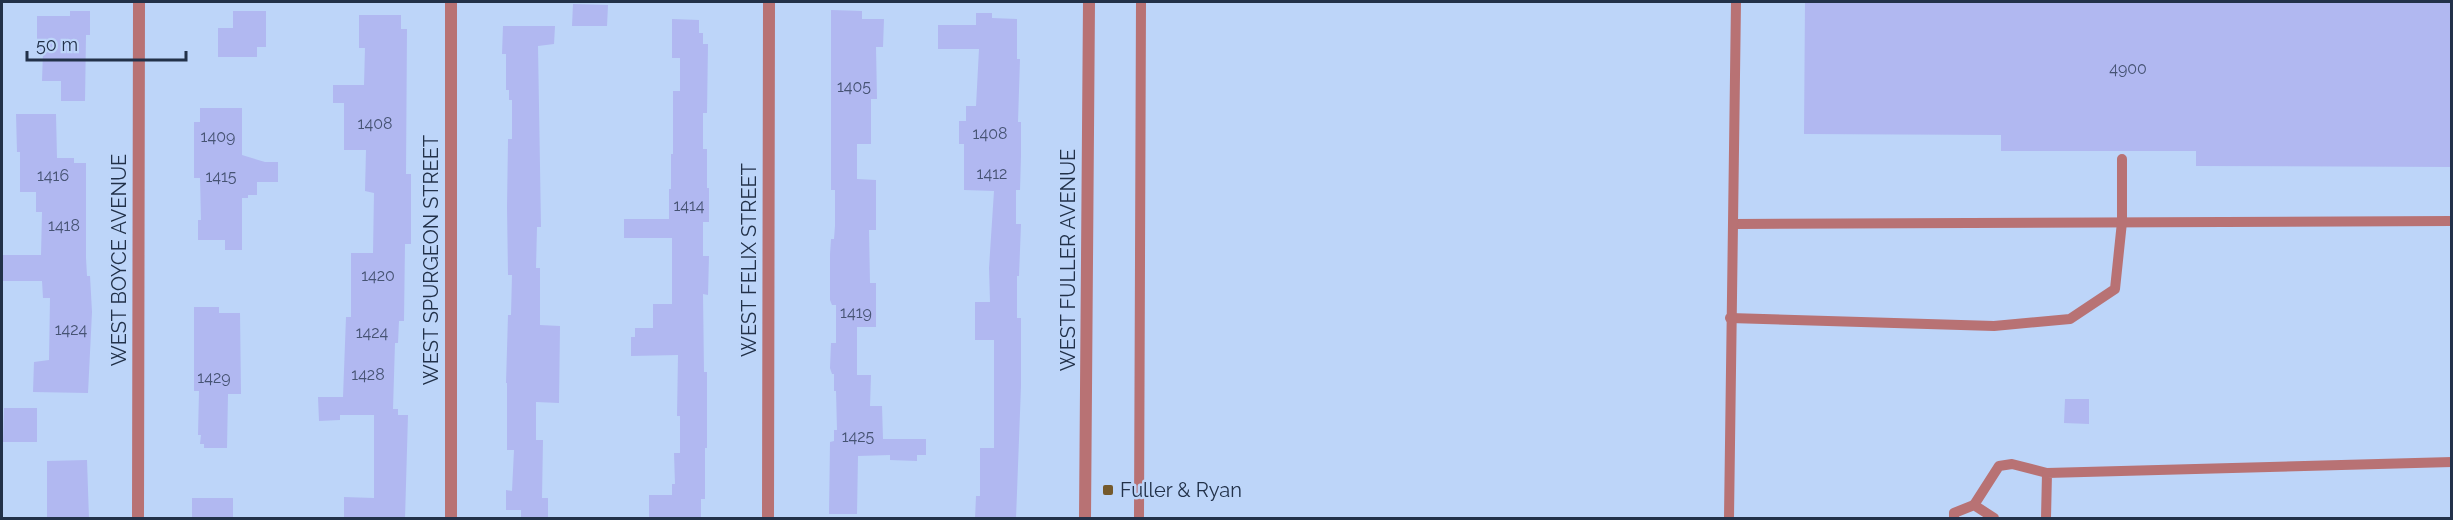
<svg xmlns="http://www.w3.org/2000/svg" width="2453" height="520" font-family="Raleway,sans-serif">
	<style>
		.building { fill: #b1b8f1 }
		.lines { fill: none; stroke-linecap: round; stroke-linejoin: round }
		.service { stroke: #b87274; stroke-width: 10 }
		.minor { stroke: #b87274; stroke-width: 12 }
		.tertiary { stroke: #b87274; stroke-width: 12 }
		.poi-dot { fill: #755a2c; stroke: #bdd5f9; stroke-width: 2 }
		.labels { text-anchor: middle; stroke-width: 5; stroke-linejoin: round; paint-order: stroke }
		.number-label { font-size: 16px; fill: #465373 }
		.street-label { font-size: 20px; fill: #223149; stroke: #bdd5f9 }
		.poi-label { font-size: 20px; fill: #223149; stroke: #bdd5f9; text-anchor: start }
	</style>
	<rect width="100%" height="100%" fill="#bdd5f9"/>
	<g class="building">
		<polygon points="1805,2 2451,2 2451,167 2196,166 2196,151 2001,151 2001,135 1804,134"/>
		<polygon points="573,4 608,5 607,26 572,26"/>
		<polygon points="831,10 862,11 862,19 884,19 883,47 876,47 877,99 871,99 871,144 857,144 857,179 876,180 876,230 869,230 870,283 876,283 876,327 857,327 857,375 871,375 870,406 882,406 883,439 926,439 926,455 917,455 917,461 890,460 890,455 858,456 857,514 829,514 830,442 834,441 834,430 837,430 836,391 834,391 834,374 832,374 830,368 831,343 836,343 836,305 832,305 830,300 830,254 831,239 834,239 835,226 835,190 831,190"/>
		<polygon points="70,11 90,11 90,35 86,35 85,101 61,101 61,81 42,81 43,51 37,51 37,16 70,16"/>
		<polygon points="233,11 266,11 266,47 257,47 257,57 218,57 218,28 233,28"/>
		<polygon points="976,13 992,13 992,18 1017,19 1017,59 1020,59 1018,122 1021,122 1021,156 1020,190 1016,190 1016,224 1021,224 1019,276 1017,276 1017,318 1021,318 1021,386 1016,519 975,519 976,496 980,496 980,448 994,448 994,340 975,340 975,302 990,302 989,268 994,191 964,190 964,144 959,144 959,121 966,121 966,106 976,106 979,49 938,49 938,25 976,25"/>
		<polygon points="359,15 401,15 401,29 407,29 406,174 411,174 411,244 405,244 404,321 399,321 398,343 395,343 393,409 398,409 398,415 408,415 405,519 344,519 344,497 374,498 374,415 340,415 340,420 319,421 318,397 343,397 346,317 351,317 351,253 373,253 374,193 365,191 366,150 344,150 344,103 333,103 333,85 364,85 365,48 359,48"/>
		<polygon points="672,19 699,20 699,33 703,33 703,44 708,44 707,113 703,113 703,149 707,149 707,188 709,188 709,222 703,222 703,256 709,256 708,295 703,294 704,372 707,372 707,448 705,448 705,499 701,499 701,519 649,519 649,495 672,495 672,484 675,484 674,453 680,453 680,416 677,416 678,355 631,356 631,337 635,337 635,328 653,328 653,304 672,304 672,238 624,238 624,219 669,219 669,189 671,189 671,154 673,154 673,91 680,91 680,58 672,58"/>
		<polygon points="503,26 555,26 554,44 538,46 541,227 537,227 536,268 540,268 540,325 560,326 559,403 536,402 536,440 543,440 542,498 548,498 548,519 521,519 521,510 506,510 506,490 512,491 514,450 507,450 507,383 506,383 508,315 511,315 512,275 508,275 507,207 508,139 512,139 512,100 509,100 509,90 506,90 506,54 502,54"/>
		<polygon points="200,108 242,108 242,155 265,162 278,162 278,182 257,182 257,195 248,195 248,198 242,198 242,250 225,250 225,240 198,240 198,220 201,220 200,178 194,178 194,122 200,122"/>
		<polygon points="16,114 56,114 57,158 74,158 74,163 86,163 86,258 87,276 90,276 92,312 88,393 33,392 34,362 49,360 50,298 43,298 42,281 2,281 2,255 41,255 42,212 36,212 36,192 20,192 20,152 17,152"/>
		<polygon points="194,307 219,307 219,313 240,313 241,394 228,394 227,448 204,448 204,444 200,444 201,435 198,435 199,391 194,391"/>
		<polygon points="2065,399 2089,399 2089,424 2064,423"/>
		<polygon points="4,408 37,408 37,442 3,442"/>
		<polygon points="87,460 89,519 47,519 47,461"/>
		<rect x="192" y="498" width="41" height="21"/>
	</g>
	<g class="lines">
		<g class="service">
			<polyline points="1734,224 2452,221"/>
			<polyline points="1730,318 1994,326 2070,319 2115,289 2122,222 2122,159"/>
			<polyline points="1974,505 1999,466 2012,464 2047,473"/>
			<polyline points="1139,518 1141,2"/>
			<polyline points="1729,518 1736,2"/>
			<polyline points="1954,518 1954,513 1974,505 1994,518"/>
			<polyline points="2046,518 2047,473 2452,462"/>
		</g>
		<g class="minor">
			<polyline points="138,518 139,2"/>
			<polyline points="451,518 451,2"/>
			<polyline points="768,518 769,2"/>
		</g>
		<polyline class="tertiary" points="1085,518 1089,2"/>
	</g>
	<rect class="poi-dot" x="1102" y="484" width="12" height="12" rx="3"/>
	<g class="labels">
		<g class="number-label">
			<text x="2128" y="74">4900</text>
			<text x="854" y="92">1405</text>
			<text x="375" y="129">1408</text>
			<text x="990" y="139">1408</text>
			<text x="218" y="142">1409</text>
			<text x="992" y="179">1412</text>
			<text x="53" y="181">1416</text>
			<text x="221" y="182">1415</text>
			<text x="689" y="211">1414</text>
			<text x="64" y="231">1418</text>
			<text x="378" y="281">1420</text>
			<text x="856" y="318">1419</text>
			<text x="71" y="335">1424</text>
			<text x="372" y="338">1424</text>
			<text x="368" y="380">1428</text>
			<text x="214" y="383">1429</text>
			<text x="858" y="442">1425</text>
		</g>
		<g class="street-label">
			<text transform="translate(119 260) rotate(-90)" y="7">WEST BOYCE AVENUE</text>
			<text transform="translate(431 260) rotate(-90)" y="7">WEST SPURGEON STREET</text>
			<text transform="translate(749 260) rotate(-90)" y="7">WEST FELIX STREET</text>
			<text transform="translate(1068 260) rotate(-90)" y="7">WEST FULLER AVENUE</text>
		</g>
		<g class="poi-label">
			<text x="1120" y="497">Fuller &amp; Ryan</text>
		</g>
	</g>
	<rect width="2453" height="520" fill="none" stroke="#223149" stroke-width="6"/>
	<path d="M27 51v9h159v-9" fill="none" stroke="#223149" stroke-width="3"/>
	<text x="36" y="51" font-size="18" fill="#223149" stroke="#bdd5f9" stroke-width="4.5" paint-order="stroke">50 m</text>
</svg>
